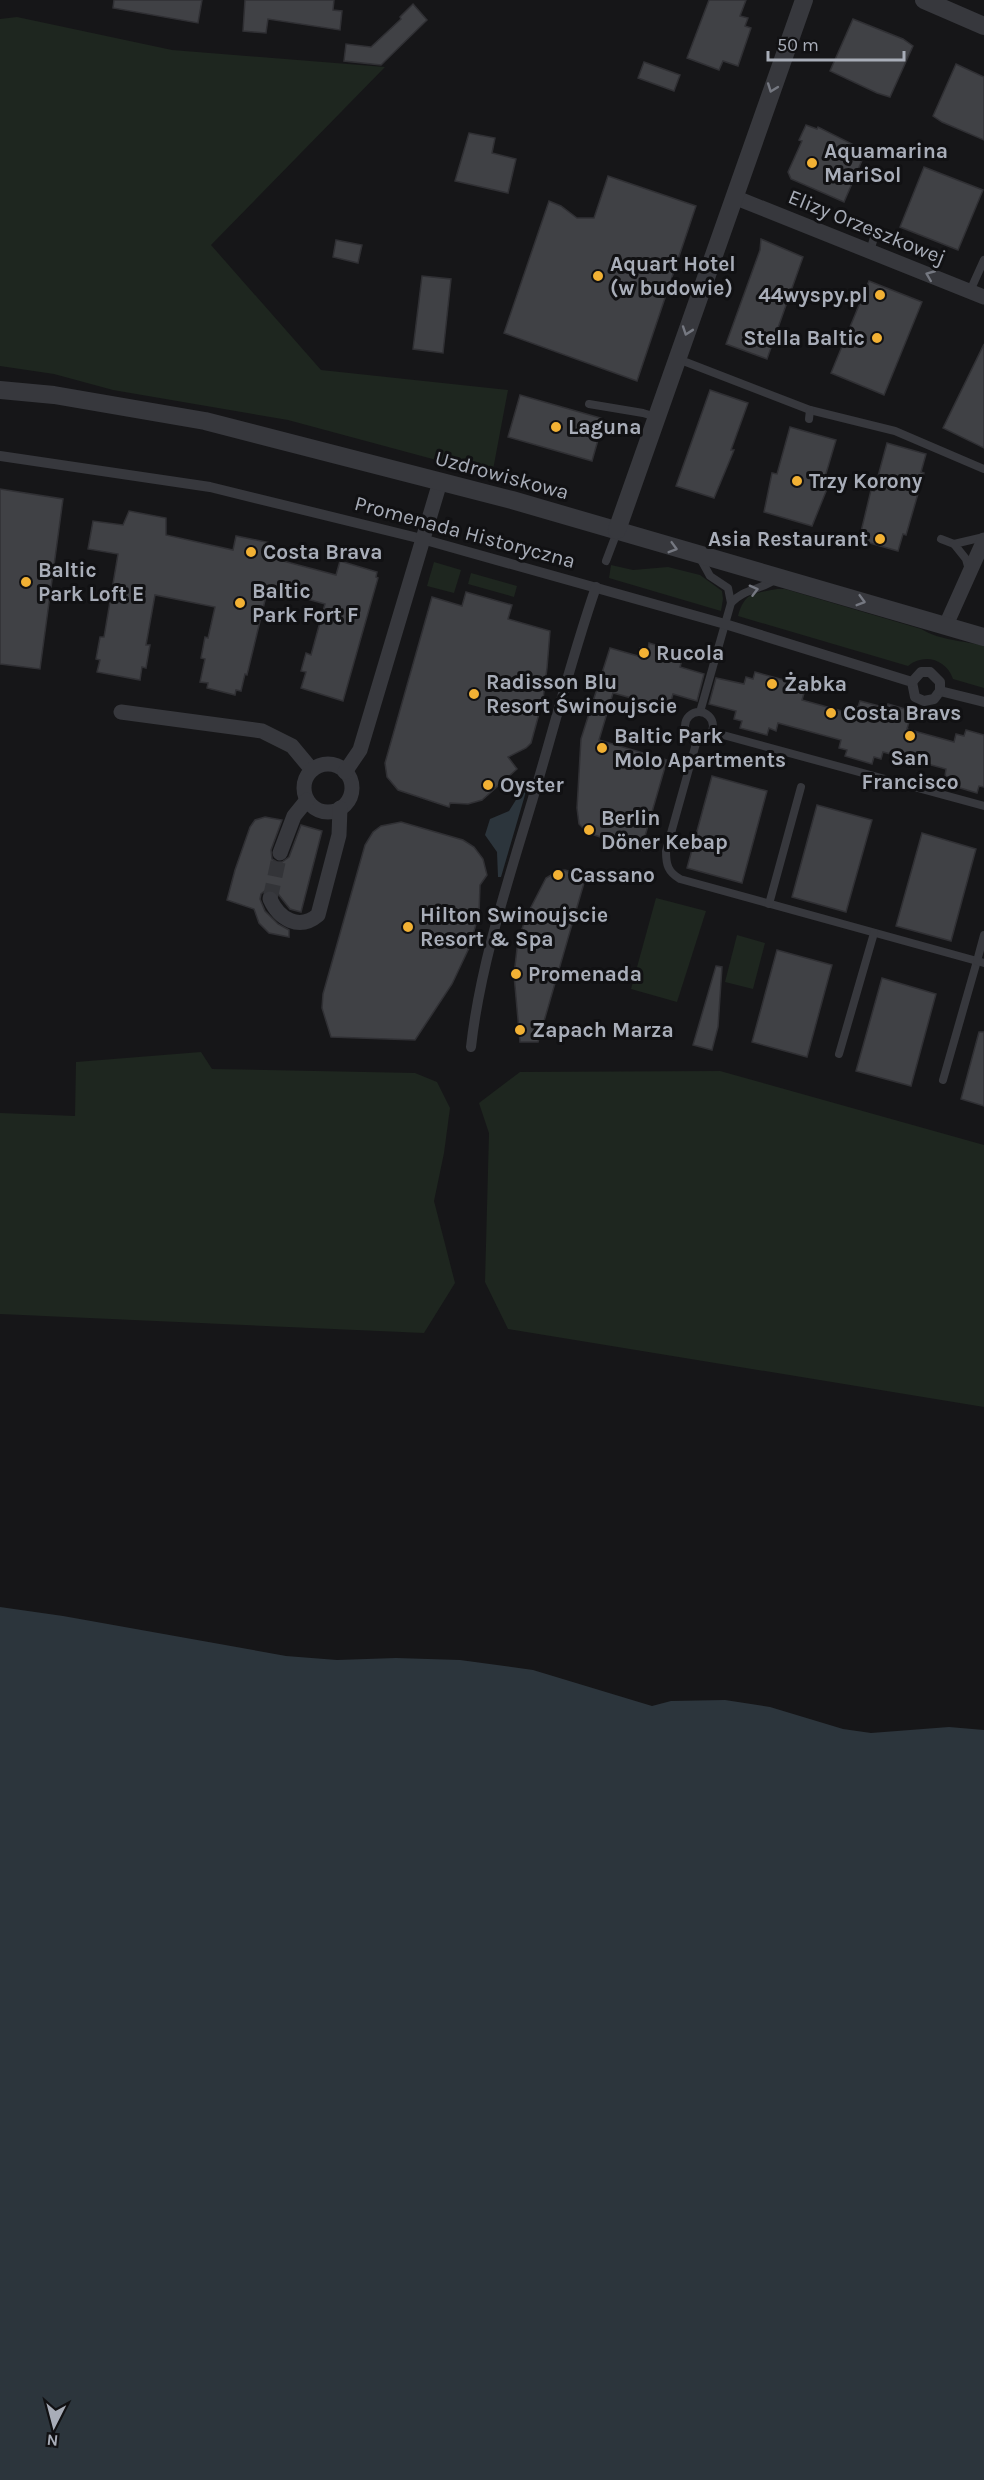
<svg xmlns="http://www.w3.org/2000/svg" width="984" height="2480" font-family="Karla,sans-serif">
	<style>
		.green { fill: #1e261f }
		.water { fill: #2c353c }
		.building { fill: #404145; stroke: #303034; stroke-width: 1.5 }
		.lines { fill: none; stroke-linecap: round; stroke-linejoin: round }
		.minor-tunnel { stroke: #333438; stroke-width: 15; stroke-dasharray: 15 8; stroke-linecap: butt }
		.service { stroke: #37383d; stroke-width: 8 }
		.pedestrian { stroke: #37383d; stroke-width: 10 }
		.minor { stroke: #37383d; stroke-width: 15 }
		.tertiary { stroke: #37383d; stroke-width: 18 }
		.oneway { stroke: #757881 }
		.poi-dot { fill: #f2b134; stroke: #111113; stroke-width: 2 }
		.labels { text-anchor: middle; stroke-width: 6; stroke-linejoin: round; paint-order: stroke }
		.poi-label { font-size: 21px; font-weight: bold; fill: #a8adb8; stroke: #111113; text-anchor: start }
		.street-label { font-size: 21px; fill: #a8adb8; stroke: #111113 }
	</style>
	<rect width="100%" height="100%" fill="#161618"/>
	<g class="green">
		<polygon points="17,17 172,50 385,67 211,245 321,370 508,390 492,475 288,420 113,390 54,374 0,366 0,19"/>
		<polygon points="434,562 461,570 454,593 427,586"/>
		<polygon points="611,565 633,570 668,567 700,575 722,591 723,599 721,611 609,578"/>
		<polygon points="471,573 517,586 514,597 468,584"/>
		<path d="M777 589H785L921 629C942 641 961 640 984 646V688L953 679C946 659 924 653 908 666L738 616C745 591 754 594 777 589Z"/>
		<polygon points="656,898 706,911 677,1002 631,989"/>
		<polygon points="737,935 765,943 753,989 725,982"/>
		<polygon points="201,1052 212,1069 415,1073 437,1082 450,1108 444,1153 434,1201 455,1283 424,1333 0,1314 0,1113 75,1116 76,1062"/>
		<polygon points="720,1071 984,1145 984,1407 508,1329 485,1282 489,1133 479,1103 520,1072"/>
	</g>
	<g class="water">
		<polygon points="524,787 527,788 501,877 498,877 497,852 485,835 490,819 509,811"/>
		<polygon points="0,1607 63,1616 286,1656 337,1660 396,1658 460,1660 533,1670 652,1706 671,1701 725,1700 770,1707 843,1729 871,1733 949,1727 984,1730 984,2480 0,2480"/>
	</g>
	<g class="building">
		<polygon points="114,0 202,0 198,23 113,8"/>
		<polygon points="245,0 334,0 333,10 342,11 340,30 268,19 266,33 243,31"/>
		<polygon points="709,0 746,0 740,16 748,18 745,26 751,28 738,66 723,61 719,70 687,58"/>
		<polygon points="413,4 427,20 381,65 344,61 346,44 371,47 401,19 400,17"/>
		<polygon points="853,19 903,39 913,46 890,97 877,93 830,71"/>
		<polygon points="644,62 680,75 674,91 638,78"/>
		<polygon points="956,64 984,77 984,140 942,122 933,116"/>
		<polygon points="806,125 817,129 818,127 866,151 844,202 791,179 788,172 802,141 799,140"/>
		<polygon points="469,133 495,138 492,153 516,159 508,193 455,181"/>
		<polygon points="924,167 983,190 958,250 900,227"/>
		<polygon points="608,176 696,206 637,381 504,333 549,201 561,206 577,218 594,218"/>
		<polygon points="761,239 803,257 767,359 726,344 760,250"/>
		<polygon points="336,240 362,245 358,263 333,257"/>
		<polygon points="422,276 451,279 443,353 413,349"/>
		<polygon points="869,281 922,302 884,395 831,373"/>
		<polygon points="984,344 984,448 943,428"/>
		<polygon points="710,390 748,403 731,450 734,450 714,498 676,486"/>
		<polygon points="520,395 604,419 592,461 508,437"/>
		<polygon points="790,427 836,440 822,487 827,489 812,526 764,512 772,473 777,474"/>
		<polygon points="887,443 926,454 921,472 924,473 906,535 903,534 898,551 859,540 871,490 874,491"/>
		<polygon points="0,489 63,499 40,669 0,664"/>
		<polygon points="129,511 166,518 166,535 233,550 236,536 271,543 268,557 336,575 340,561 377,572 376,577 378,578 343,701 301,688 306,672 301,671 306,653 311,655 325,604 268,588 247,675 245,674 241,691 236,690 235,695 207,688 208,683 200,682 205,659 201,658 205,637 208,638 215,607 155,595 146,645 150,645 146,668 142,667 140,680 97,672 100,660 96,659 100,637 104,637 118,554 88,549 93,521 123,525"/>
		<polygon points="466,592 512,605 508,619 550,631 547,668 543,699 531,743 526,748 508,757 517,769 482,800 468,804 450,803 449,807 398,790 387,777 385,763 432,597 462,606"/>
		<polygon points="649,643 676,651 675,657 682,660 680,667 704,674 697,701 673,694 671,701 663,700 661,706 613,693 599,740 667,760 641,850 588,833 579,824 577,808 581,739 610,648 638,656 640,648 648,650"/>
		<polygon points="755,672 806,686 802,700 849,713 851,705 858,707 860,701 887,708 888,704 912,711 907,729 954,742 956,734 964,736 966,730 984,735 984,787 979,786 977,793 950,785 952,779 945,776 946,769 883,752 881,759 874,757 872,764 845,756 847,750 839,748 841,740 778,723 776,731 769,728 767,735 740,728 742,721 734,719 736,711 709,704 716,678 744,684 746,677 753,679"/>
		<polygon points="712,776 767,791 742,883 687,868"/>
		<polygon points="817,805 872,820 846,912 792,897"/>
		<polygon points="265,817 282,820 271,850 272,859 277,862 282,862 289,857 301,825 322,831 301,912 290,909 275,890 266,890 261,894 260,899 265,911 278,924 289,930 289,937 269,933 259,923 254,909 227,900 235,870 250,827 255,820"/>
		<polygon points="401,822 463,840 474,847 483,859 487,875 480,885 479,914 469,948 452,984 415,1040 331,1037 322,1008 323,994 365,845 373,832 381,826"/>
		<polygon points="922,833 976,849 951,941 896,926"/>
		<polygon points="565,870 586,876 538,1042 520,1042 514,975 518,940 527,915 546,878 558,871"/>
		<polygon points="777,950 832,965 807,1057 752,1042"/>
		<polygon points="716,966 722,967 718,1027 712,1050 693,1045"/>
		<polygon points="882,978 936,994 911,1086 856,1071"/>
		<polygon points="979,1032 984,1032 984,1106 961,1099"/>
	</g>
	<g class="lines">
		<polyline class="minor-tunnel" points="270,899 280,853"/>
		<g class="service">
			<polyline points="870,251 876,231"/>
			<polyline points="970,291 984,260"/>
			<polyline points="678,359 810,410 895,431 984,469"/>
			<polyline points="589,404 643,413 656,417"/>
			<polyline points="809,419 810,410"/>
			<polyline points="941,539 954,544"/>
			<polyline points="699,556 710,576 728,588 731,603 700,712"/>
			<polyline points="606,561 617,532"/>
			<polyline points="969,570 966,559 954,544 984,537"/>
			<path d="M731 603C743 589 761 590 776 579"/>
			<circle cx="699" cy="726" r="14"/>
			<polyline points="712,732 984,806"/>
			<path d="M697 740 666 851C666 865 668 872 680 879L977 961 943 1080"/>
			<polyline points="769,904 801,787"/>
			<polyline points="984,935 977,961 984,963"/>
			<polyline points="839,1054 874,933"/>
		</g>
		<g class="pedestrian">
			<polyline points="0,456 210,487 422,539 725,624 912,682 915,697 924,701 934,699 940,691 984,702"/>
			<polyline points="912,682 921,672 930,672 940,682 940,691"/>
			<path d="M471 1047C480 965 509 878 533 798 554 728 572 656 596 587"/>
		</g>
		<g class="minor">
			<polyline points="734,197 984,297"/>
			<polyline points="946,625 984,540"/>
			<polyline points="121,712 262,731 292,746 312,770"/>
			<circle cx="328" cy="788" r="24"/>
			<polyline points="345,772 360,750 440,482"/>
			<polyline points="280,853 294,816 307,800"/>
			<path d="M270 899C279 919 299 931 318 915L339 835 340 808"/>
		</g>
		<g class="tertiary">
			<polyline points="924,0 984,26"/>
			<polyline points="0,390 54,395 205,421 512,500 984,637"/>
			<polyline points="617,530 804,0"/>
		</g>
	</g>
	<defs><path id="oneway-chevron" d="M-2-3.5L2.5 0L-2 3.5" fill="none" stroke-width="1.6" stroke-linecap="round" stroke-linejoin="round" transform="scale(1.5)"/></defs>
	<g class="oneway">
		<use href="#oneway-chevron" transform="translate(772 88) rotate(110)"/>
		<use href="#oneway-chevron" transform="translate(930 275) rotate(-158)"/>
		<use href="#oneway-chevron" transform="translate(687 331) rotate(109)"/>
		<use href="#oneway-chevron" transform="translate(673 548) rotate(16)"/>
		<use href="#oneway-chevron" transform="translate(754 590) rotate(-15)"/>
		<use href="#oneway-chevron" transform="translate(861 601) rotate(16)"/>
	</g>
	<g class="poi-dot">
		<circle cx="812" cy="163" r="6"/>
		<circle cx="598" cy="276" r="6"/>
		<circle cx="880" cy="295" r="6"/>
		<circle cx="877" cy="338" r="6"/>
		<circle cx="556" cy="427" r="6"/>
		<circle cx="797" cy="481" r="6"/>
		<circle cx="880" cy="539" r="6"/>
		<circle cx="251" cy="552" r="6"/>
		<circle cx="26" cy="582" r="6"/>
		<circle cx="240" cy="603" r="6"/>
		<circle cx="644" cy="653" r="6"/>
		<circle cx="772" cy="684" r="6"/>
		<circle cx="474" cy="694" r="6"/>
		<circle cx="831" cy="713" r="6"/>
		<circle cx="910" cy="736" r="6"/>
		<circle cx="602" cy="748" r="6"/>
		<circle cx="488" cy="785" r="6"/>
		<circle cx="589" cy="830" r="6"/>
		<circle cx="558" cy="875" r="6"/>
		<circle cx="408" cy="927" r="6"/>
		<circle cx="516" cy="974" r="6"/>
		<circle cx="520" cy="1030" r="6"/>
	</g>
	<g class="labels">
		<g class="poi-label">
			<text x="824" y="158">Aquamarina<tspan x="824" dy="24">MariSol</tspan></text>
			<text x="610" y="271">Aquart Hotel<tspan x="610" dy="24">(w budowie)</tspan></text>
			<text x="868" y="302" text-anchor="end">44wyspy.pl</text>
			<text x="865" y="345" text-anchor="end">Stella Baltic</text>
			<text x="568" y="434">Laguna</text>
			<text x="809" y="488">Trzy Korony</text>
			<text x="868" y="546" text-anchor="end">Asia Restaurant</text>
			<text x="263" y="559">Costa Brava</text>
			<text x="38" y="577">Baltic<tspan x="38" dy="24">Park Loft E</tspan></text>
			<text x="252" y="598">Baltic<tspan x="252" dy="24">Park Fort F</tspan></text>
			<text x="656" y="660">Rucola</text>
			<text x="486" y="689">Radisson Blu<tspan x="486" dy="24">Resort Świnoujscie</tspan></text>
			<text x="784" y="691">Żabka</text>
			<text x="843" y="720">Costa Bravs</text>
			<text x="614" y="743">Baltic Park<tspan x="614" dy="24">Molo Apartments</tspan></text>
			<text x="910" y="765" text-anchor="middle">San<tspan x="910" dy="24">Francisco</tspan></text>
			<text x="500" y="792">Oyster</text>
			<text x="601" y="825">Berlin<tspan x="601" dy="24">Döner Kebap</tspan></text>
			<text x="570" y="882">Cassano</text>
			<text x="420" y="922">Hilton Swinoujscie<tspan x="420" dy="24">Resort &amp; Spa</tspan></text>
			<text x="528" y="981">Promenada</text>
			<text x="532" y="1037">Zapach Marza</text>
		</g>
		<g class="street-label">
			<text transform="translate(867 227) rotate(22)" y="7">Elizy Orzeszkowej</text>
			<text transform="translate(502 475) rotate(15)" y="7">Uzdrowiskowa</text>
			<text transform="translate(465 532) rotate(15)" y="7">Promenada Historyczna</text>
		</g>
	</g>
	<g transform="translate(54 2426) rotate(186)" stroke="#111113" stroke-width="4.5" paint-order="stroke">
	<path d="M0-4.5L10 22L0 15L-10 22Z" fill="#a8adb8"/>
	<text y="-9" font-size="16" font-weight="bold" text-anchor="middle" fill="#a8adb8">N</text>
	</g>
	<path d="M768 51v9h136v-9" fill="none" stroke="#a8adb8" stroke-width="3"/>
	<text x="777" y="51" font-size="18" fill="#a8adb8" stroke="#111113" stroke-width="4.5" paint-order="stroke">50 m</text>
</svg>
